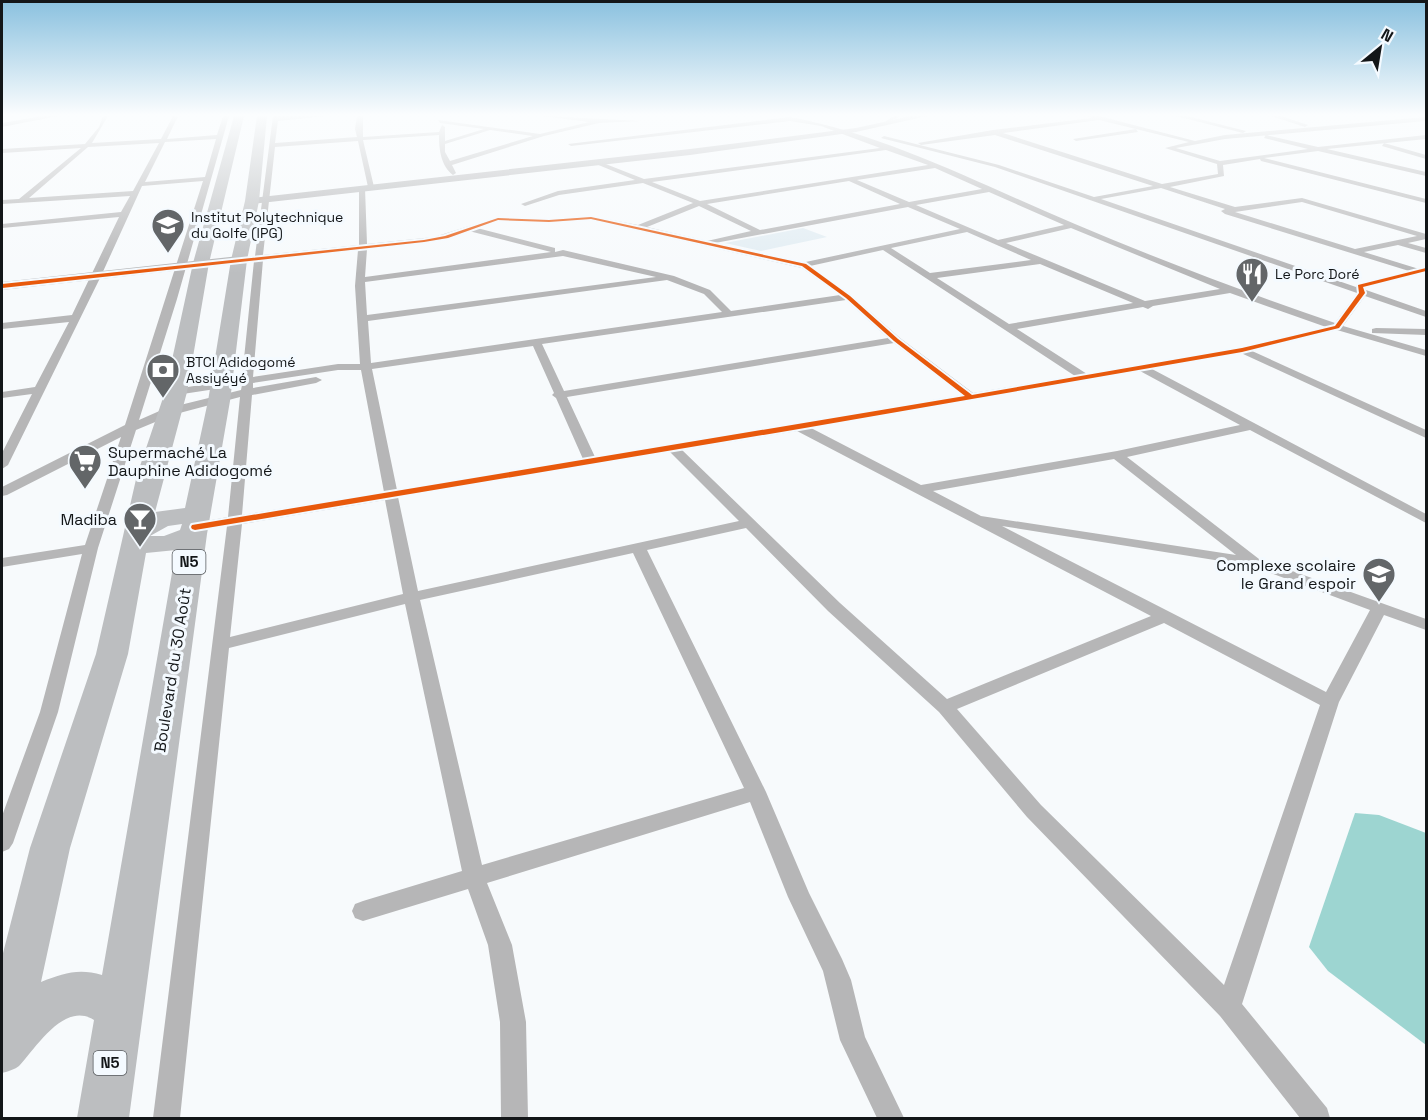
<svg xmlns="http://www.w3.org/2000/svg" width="1428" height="1120" font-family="'Space Grotesk',sans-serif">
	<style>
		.built { fill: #e2edf3 }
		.water { fill: #9dd5d1 }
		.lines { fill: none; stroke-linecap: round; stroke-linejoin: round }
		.street { fill: #b6b6b7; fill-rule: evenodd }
		.secondary { fill: #b4b5b7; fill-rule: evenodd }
		.highway { fill: #bcbec0; fill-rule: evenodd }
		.cycleway-casing { stroke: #f4faff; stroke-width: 4 }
		.cycleway { fill: #e8590c; fill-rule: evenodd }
		.labels { text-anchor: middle; stroke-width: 6; stroke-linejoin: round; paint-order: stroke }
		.far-poi-label { font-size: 14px; fill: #131618; stroke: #f4faff; text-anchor: start }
		.shield { fill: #f4faff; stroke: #565a5d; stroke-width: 1.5 }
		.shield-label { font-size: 15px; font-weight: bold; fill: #131618 }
		.poi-label { font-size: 16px; fill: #131618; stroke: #f4faff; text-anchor: end }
		.street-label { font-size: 16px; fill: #131618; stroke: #f4faff }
	</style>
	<rect width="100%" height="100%" fill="#f7fafc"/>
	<polygon class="built" points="803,228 827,237 761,251 725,243"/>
	<polygon class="water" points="1355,813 1379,815 1426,833 1426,1045 1328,971 1309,947"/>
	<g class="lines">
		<g class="street">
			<polygon points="43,116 58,116 2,127 2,123"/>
			<path d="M103 116H108L92 143 161 139 173 116H178L167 139 217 135 223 116H229L177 299 139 420 164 409 241 390 242 385 176 395 170 392 176 389 242 378 254 261 239 263 235 260 255 256 273 116H326L278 121 275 143 357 137 355 129 357 116H363V137L439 132 442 125 445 127V141L484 129 440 123 438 120 540 134 589 122 543 116 640 121 599 123 544 136 452 165 456 173 453 175C441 166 439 150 439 135L363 140 374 187 371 189 368 187 358 141 275 147 263 255 359 245V188L362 186 365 188 367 244 434 237 498 217 549 219 591 216 638 225 693 203 643 183 559 195 525 206 521 204 558 191 635 180 596 164 598 161 644 179 880 148 821 126 790 121 571 146 568 144 790 117C890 136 982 185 1075 224 1160 260 1247 293 1335 323L1357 293 995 167 881 138 884 136 999 165 1094 197 1153 186 995 135 921 145 918 143 993 130 1092 118 1088 116H1099L1195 141 1225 135 1426 117V121L1225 139 1176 148 1220 161 1308 149 1264 138 1266 135 1318 147 1426 135V139L1327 149 1426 172V176L1318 151 1264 158 1426 199V203L1261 161 1260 159 1223 165 1224 176 1170 187 1235 207 1302 198 1426 234V239L1408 243 1426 248V253L1398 245 1364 252 1419 269 1426 268V272L1365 288 1366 290 1426 311V317L1365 296 1343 326 1426 350V356L1337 330 1252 351 1426 430V438L1241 353 1152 369 1426 514V523L1250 430 1127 457 1259 559 1426 619V630L1384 615 1339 702 1242 1004 1327 1108 1330 1118H1300L1220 1016 1027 817 939 712 828 611 746 528 647 550 766 792 809 893 842 959 851 980 865 1037 904 1118H877L840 1040 823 971 788 897 750 802 487 883 512 945 526 1022 528 1118H501L500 1022 488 945 468 889 363 921 355 918 352 911 355 904 363 901 462 871 405 604 229 648 180 1118H153L227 526 195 531 188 527 195 523 228 517 240 397 172 415 136 430 98 548 58 712 13 843 9 849 2 852V816L40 712 82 554 2 567V558L85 545 121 437 7 495 2 496V487L125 425 203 181 142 186 101 276 8 465 2 469V453L32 394 2 398V392L35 387 69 322 2 329V323L72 315 119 217 2 228V224L121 212 130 196 2 204V200L19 199 81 148 2 153V149L85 144 99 127ZM1099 120 1189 142 1165 148 1217 164 1218 174 1162 184 1003 133ZM490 130 533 136 450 161 445 152V144ZM216 139 205 177 145 182 165 142ZM159 143 133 191 29 198 88 147ZM886 150 928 165 700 201 652 182ZM935 168 982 189 909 202 857 180ZM849 181 900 204 760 230 707 204ZM1161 188 1225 209 1221 211 1225 214 1409 271 1357 284 1356 287 1101 199ZM989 192 1064 225 998 240 916 205ZM1302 202 1417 236 1355 249 1235 212ZM699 206 751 231 707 241 647 227ZM908 207 960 229 801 263 715 243ZM591 220 802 268 840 295 731 311 710 290 674 276 563 250 555 252V248L477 228 499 221 549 223ZM1071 228 1220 289 1145 301 1006 243ZM469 231 551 252 365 277 367 249 435 241ZM967 232 1031 260 930 273 891 248ZM358 250 355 286 360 364H338L253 377 263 260ZM883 250 1075 376 973 393 900 338 851 295 810 266ZM563 256 656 277 367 315 365 282ZM1040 264 1133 303 1009 324 937 278ZM667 280 704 294 722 312 371 363 368 321ZM1230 293 1326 327 1242 347 1087 374 1017 329 1143 307 1148 309 1153 306ZM846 300 888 338 564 391 542 344ZM894 343 962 395 595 457 567 397ZM533 346 554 393 552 395 556 398 583 459 397 490 372 369ZM338 370H361L384 492 242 515 252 395 316 383 322 380 316 377 253 388V383ZM1140 371 1240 425 1117 451 921 485 811 428ZM797 431 1151 616 947 699 840 603 682 450ZM670 452 739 521 418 591 398 497ZM1114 459 1236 555 981 516 933 491ZM385 500 403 594 230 637 242 524ZM1002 526 1252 566 1370 610 1326 692ZM633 553 744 788 482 865 420 600ZM1164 623 1320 705 1224 985 1041 805 957 709Z"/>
			<polygon points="894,116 901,116 886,123 886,121"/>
			<polygon points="1176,116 1187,116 1246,131 1243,133"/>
			<polygon points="1271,116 1281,116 1308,125 1305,127"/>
			<polygon points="1136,129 1138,132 1076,141 1073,139"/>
			<polygon points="1384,143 1426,155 1426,159 1382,146"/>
			<polygon points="1376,328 1426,329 1426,335 1372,333 1372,329"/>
		</g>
		<g class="secondary">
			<polygon points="911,116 927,116 856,132 690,155 252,204 247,201 252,198 690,149 856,128"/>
			<polygon points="239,256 245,260 243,263 2,290 2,282"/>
		</g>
		<path class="highway" d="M234 116H244L209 263 187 392 155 512 185 508 208 401 231 260 245 201 257 116H267L259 201 247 260 230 401 207 534 129 1118H77L94 1020C64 1001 36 1048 19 1066 16 1069 6 1072 2 1073V957L30 848 96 654 137 475 165 392 193 263ZM182 524 180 530 164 536H150L168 526ZM176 550 102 975C79 968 63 973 41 982L70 848 128 654 146 553Z"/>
		<g class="cycleway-casing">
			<polygon id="cycleway" points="591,217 806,264 850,296 898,339 972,395 1242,348 1335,326 1359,293 1358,285 1426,268 1426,271 1363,287 1365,293 1339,328 1242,352 799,429 195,530 192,529 191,527 192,525 965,396 894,341 846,298 802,266 591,219 549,222 498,220 448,238 424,242 2,288 2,284 424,240 445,236 498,218 549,220"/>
		</g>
		<use href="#cycleway" class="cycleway"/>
	</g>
	<linearGradient id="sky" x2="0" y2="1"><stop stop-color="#8ac1df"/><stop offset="0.42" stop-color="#fbfdfe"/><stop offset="1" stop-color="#fbfdfe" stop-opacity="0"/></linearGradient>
	<rect width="1428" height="273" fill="url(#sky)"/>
	<defs>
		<g id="school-pin" transform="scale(1.725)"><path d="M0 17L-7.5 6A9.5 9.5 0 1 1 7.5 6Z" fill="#636668" stroke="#f4faff"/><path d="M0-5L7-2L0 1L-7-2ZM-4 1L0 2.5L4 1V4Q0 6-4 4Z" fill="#fff"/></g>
		<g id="restaurant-pin" transform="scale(1.725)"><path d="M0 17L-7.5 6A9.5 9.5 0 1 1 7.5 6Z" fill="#636668" stroke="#f4faff"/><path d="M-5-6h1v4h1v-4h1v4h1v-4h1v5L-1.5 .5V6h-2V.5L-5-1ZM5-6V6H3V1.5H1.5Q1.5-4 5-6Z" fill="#fff"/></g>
		<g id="bank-pin" transform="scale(1.725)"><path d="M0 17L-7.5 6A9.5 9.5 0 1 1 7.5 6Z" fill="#636668" stroke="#f4faff"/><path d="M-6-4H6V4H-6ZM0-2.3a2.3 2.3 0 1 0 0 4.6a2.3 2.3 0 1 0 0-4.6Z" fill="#fff"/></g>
		<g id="supermarket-pin" transform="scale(1.725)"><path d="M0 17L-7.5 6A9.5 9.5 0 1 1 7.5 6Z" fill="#636668" stroke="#f4faff"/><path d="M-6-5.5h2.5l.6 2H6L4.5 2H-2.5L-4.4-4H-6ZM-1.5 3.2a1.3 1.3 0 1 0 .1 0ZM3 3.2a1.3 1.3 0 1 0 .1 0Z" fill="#fff"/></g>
		<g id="bar-pin" transform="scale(1.725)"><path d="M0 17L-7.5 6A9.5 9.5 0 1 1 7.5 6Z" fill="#636668" stroke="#f4faff"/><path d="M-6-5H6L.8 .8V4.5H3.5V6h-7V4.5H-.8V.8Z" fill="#fff"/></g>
	</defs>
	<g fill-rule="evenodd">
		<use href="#school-pin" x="168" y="225"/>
		<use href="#restaurant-pin" x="1252" y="274"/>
		<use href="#bank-pin" x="163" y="370"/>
		<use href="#supermarket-pin" x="85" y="461"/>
		<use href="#bar-pin" x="140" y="519"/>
		<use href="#school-pin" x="1379" y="574"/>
	</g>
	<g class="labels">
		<g class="far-poi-label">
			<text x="191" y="222">Institut Polytechnique<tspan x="191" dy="16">du Golfe (IPG)</tspan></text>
			<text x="1275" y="279">Le Porc Doré</text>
			<text x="186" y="367">BTCI Adidogomé<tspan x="186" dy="16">Assiyéyé</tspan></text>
		</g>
		<g class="shield">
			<rect x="172.5" y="550" width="33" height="24" rx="4.5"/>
			<rect x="93.5" y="1051" width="33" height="24" rx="4.5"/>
		</g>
		<g class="shield-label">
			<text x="189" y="567">N5</text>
			<text x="110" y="1068">N5</text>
		</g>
		<g class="poi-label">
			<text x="108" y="458" text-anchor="start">Supermaché La<tspan x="108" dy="18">Dauphine Adidogomé</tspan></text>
			<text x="117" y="525">Madiba</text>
			<text x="1356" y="571">Complexe scolaire<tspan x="1356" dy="18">le Grand espoir</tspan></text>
		</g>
		<g class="street-label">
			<text transform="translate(172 670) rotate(-81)" y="6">Boulevard du 30 Août</text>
		</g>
	</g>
	<rect width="1428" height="1120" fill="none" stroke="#131618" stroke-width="6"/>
	<g transform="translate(1380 48) rotate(30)" stroke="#f4faff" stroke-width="4.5" paint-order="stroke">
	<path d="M0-4.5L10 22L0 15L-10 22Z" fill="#131618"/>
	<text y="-9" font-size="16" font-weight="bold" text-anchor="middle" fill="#131618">N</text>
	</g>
</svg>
